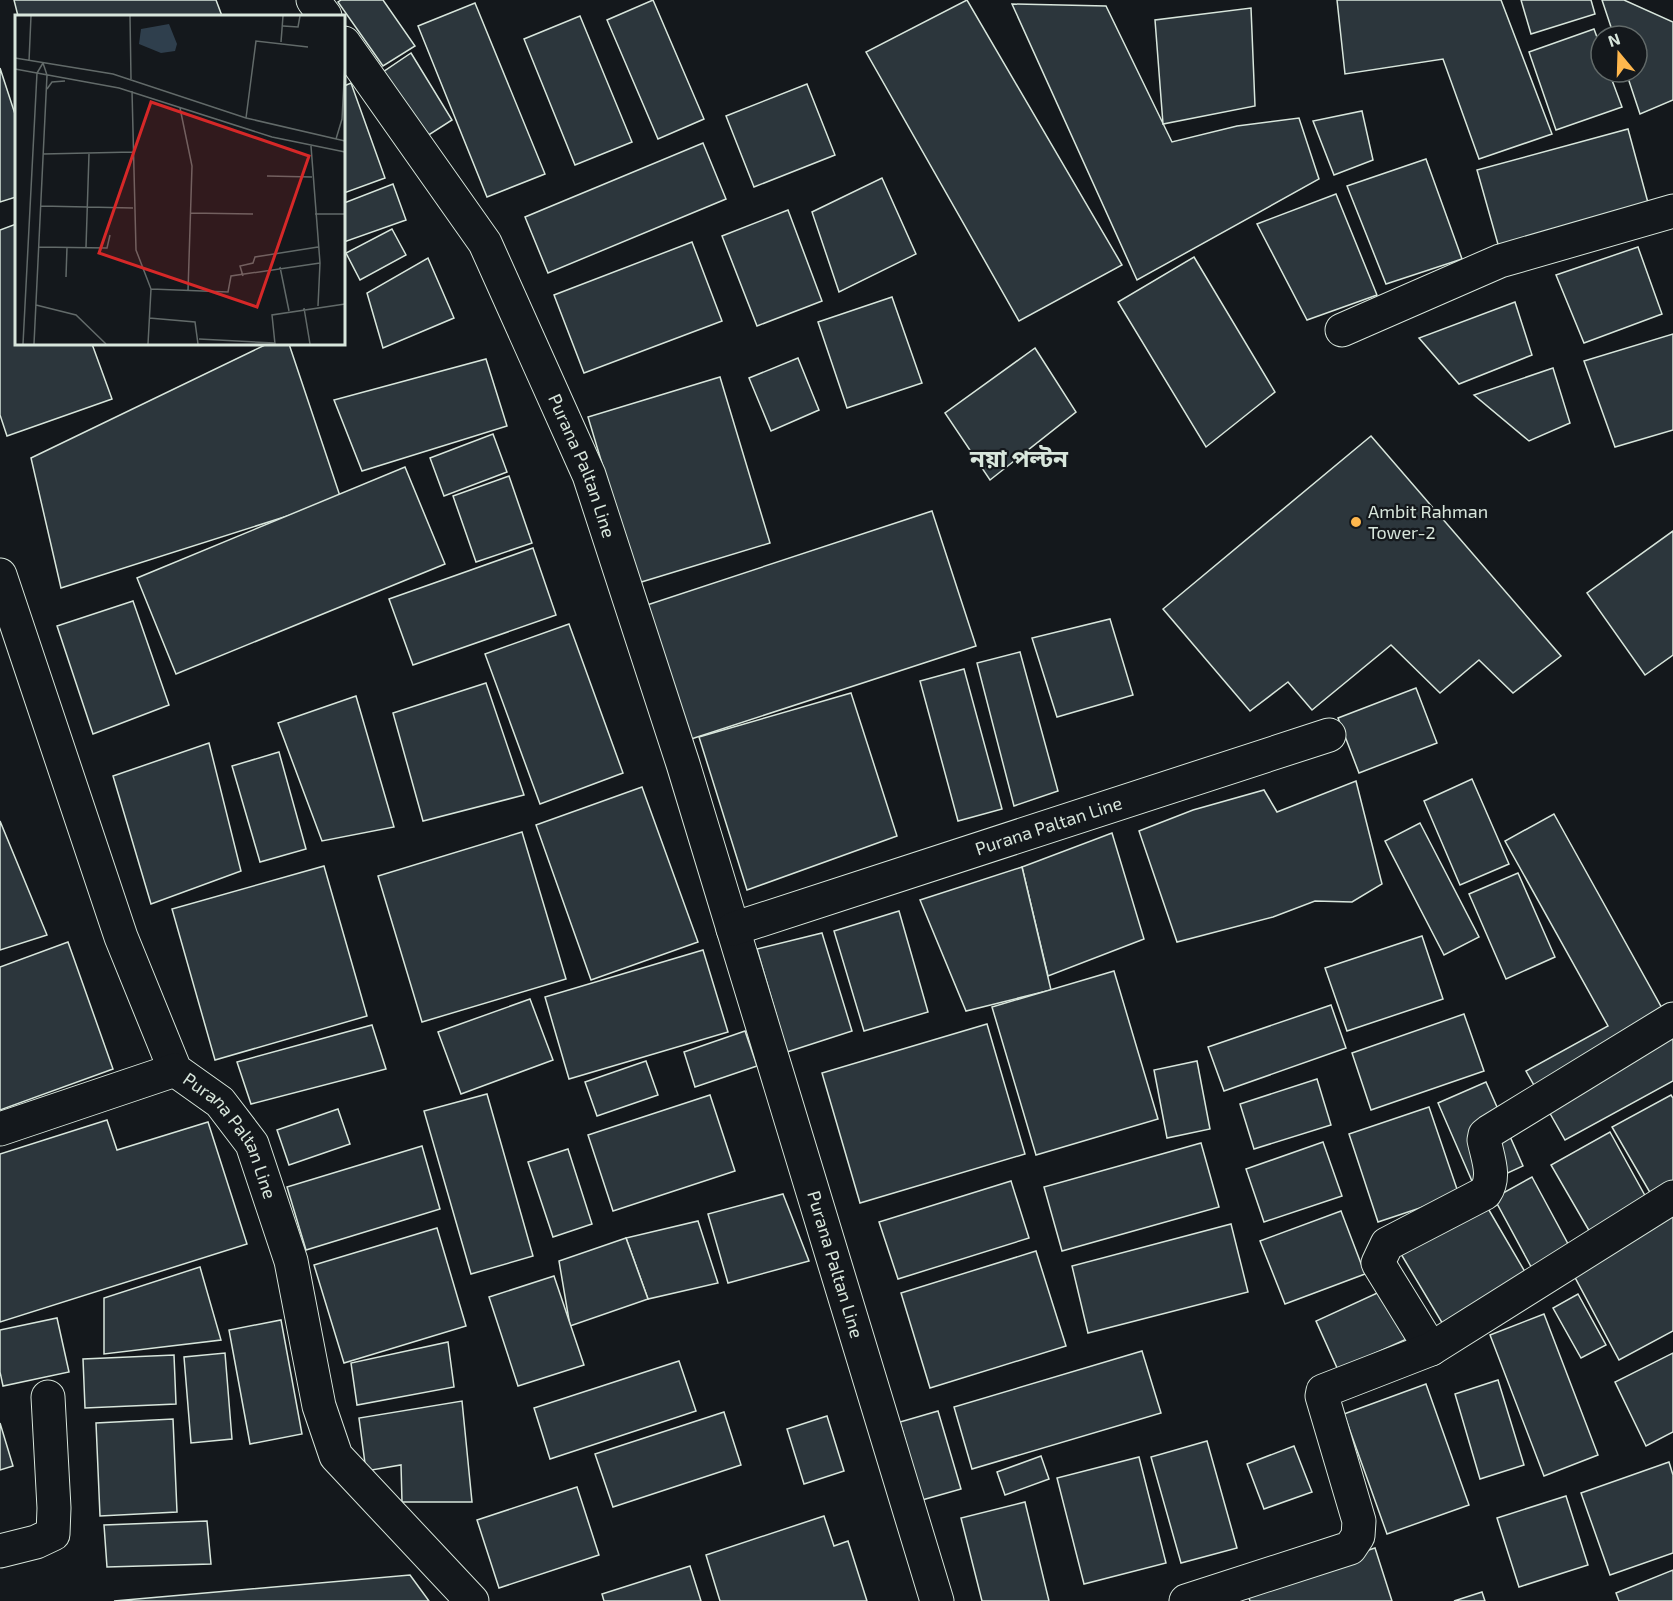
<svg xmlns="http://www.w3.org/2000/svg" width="1673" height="1601" font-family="'Exo 2','Noto Sans Bengali',sans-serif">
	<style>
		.building { fill: #2c363c; stroke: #d8e6dc; stroke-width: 1.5 }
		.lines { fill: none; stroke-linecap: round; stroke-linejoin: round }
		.minor-casing { stroke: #d8e6dc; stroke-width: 35 }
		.minor { stroke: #14181c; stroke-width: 33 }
		.poi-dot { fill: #ffb74d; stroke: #14181c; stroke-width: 2 }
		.labels { text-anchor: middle; stroke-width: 4.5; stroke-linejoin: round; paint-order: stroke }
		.street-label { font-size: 18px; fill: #d8e6dc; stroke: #14181c }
		.poi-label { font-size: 18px; fill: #d8e6dc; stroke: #14181c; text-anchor: start }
		.district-label { font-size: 24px; font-weight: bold; fill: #d8e6dc; stroke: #14181c }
		.inset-road { fill: none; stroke: #626a69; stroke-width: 1.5 }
		.view { fill: #d62828; fill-opacity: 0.15; stroke: #d62828; stroke-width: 3 }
		.inset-edge { fill: none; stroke: #d8e6dc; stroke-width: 3 }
	</style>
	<rect width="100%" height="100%" fill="#14181c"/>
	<g class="building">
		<polygon points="14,0 216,0 222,16 18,16"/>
		<polygon points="341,0 383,0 415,46 383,66 338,2"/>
		<polygon points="653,0 704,119 658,139 607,20"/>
		<polygon points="967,0 1122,265 1019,321 866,52"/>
		<polygon points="1337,0 1501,0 1552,134 1479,159 1443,59 1345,74"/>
		<polygon points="1521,0 1591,0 1595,14 1531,34"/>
		<polygon points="1602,0 1624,0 1673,22 1673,100 1640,114 1626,72 1637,72 1637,36 1614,36"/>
		<polygon points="475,3 545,174 487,197 418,26"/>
		<polygon points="1012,4 1106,6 1172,142 1237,126 1299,118 1319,179 1137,280"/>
		<polygon points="1251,8 1255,106 1163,124 1155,20"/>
		<polygon points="580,16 632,142 575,165 524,39"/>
		<polygon points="1594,29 1601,48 1601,72 1609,72 1622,107 1556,130 1529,52"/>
		<polygon points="411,53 452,120 424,138 380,74"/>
		<polygon points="0,68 16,117 16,197 0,202"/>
		<polygon points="351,83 385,178 344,193 344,86"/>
		<polygon points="807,84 835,155 754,187 726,116"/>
		<polygon points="1362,111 1373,160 1334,175 1313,121"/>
		<polygon points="1628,129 1653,221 1503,262 1477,170"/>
		<polygon points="703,143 726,199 548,273 525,217"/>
		<polygon points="1426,159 1462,259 1386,284 1347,186"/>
		<polygon points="882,178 916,254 839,292 812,212"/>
		<polygon points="393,184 406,220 344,242 344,203"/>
		<polygon points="1336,194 1377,295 1307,320 1257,224"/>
		<polygon points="788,210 822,301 757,326 722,236"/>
		<polygon points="16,224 16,344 92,344 112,399 7,436 0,415 0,230"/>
		<polygon points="392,229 406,255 360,280 346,253"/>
		<polygon points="692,242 722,321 584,373 554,295"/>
		<polygon points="1638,247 1662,314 1584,343 1556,275"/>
		<polygon points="1194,257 1275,392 1206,447 1118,302"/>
		<polygon points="428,258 454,318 383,348 367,293"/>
		<polygon points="892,297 922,383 847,408 818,322"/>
		<polygon points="1515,302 1532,355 1459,384 1419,338"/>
		<polygon points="1673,334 1673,430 1615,447 1584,361"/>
		<polygon points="267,344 289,344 341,499 61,588 31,458"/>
		<polygon points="1035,348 1076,412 990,480 945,413"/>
		<polygon points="798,358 819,410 771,431 749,378"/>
		<polygon points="486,359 507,426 362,471 334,400"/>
		<polygon points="1553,368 1570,423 1529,441 1474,395"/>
		<polygon points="720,377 770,543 638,583 588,417"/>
		<polygon points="493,434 507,472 444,496 430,458"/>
		<polygon points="1371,436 1561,656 1513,693 1479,660 1440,693 1391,645 1312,710 1288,682 1250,711 1163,609"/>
		<polygon points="405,467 445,564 176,674 137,578"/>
		<polygon points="509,476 532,543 476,562 453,496"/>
		<polygon points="932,511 976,646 685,741 641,607"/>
		<polygon points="1673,531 1673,655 1645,675 1587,593"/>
		<polygon points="533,548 556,615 413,665 389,599"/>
		<polygon points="133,601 169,705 93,734 57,626"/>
		<polygon points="1110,619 1133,695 1057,717 1032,638"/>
		<polygon points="569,624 623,773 540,804 485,654"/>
		<polygon points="1020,652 1058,791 1014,806 977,663"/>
		<polygon points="964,669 1002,809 958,821 920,681"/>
		<polygon points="486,683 524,795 423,821 393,713"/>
		<polygon points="1416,688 1437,743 1359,773 1338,718"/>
		<polygon points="851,693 897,836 747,890 699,737"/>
		<polygon points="356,696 394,827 322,841 278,723"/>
		<polygon points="209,743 241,871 151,904 113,776"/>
		<polygon points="279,752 306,849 260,862 232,766"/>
		<polygon points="1472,779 1509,864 1460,885 1424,801"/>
		<polygon points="1356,781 1382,884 1352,902 1315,901 1273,917 1177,942 1139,831 1193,810 1264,790 1277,812"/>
		<polygon points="642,787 698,942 591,980 536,825"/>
		<polygon points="1554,814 1673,1028 1673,1081 1565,1140 1526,1071 1608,1026 1505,841"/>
		<polygon points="0,821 47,935 0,950"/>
		<polygon points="1420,823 1479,937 1444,955 1385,841"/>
		<polygon points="522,832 566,979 422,1022 378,876"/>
		<polygon points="1112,833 1144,939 1048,976 1022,867"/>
		<polygon points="324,866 367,1016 215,1060 172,909"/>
		<polygon points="1022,867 1051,990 966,1011 920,900"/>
		<polygon points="1518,873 1555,957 1506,979 1469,894"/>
		<polygon points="899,911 928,1012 864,1031 834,931"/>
		<polygon points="822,933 852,1031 787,1052 757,949"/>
		<polygon points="1422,936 1443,999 1347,1031 1325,968"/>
		<polygon points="68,942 113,1069 0,1110 0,967"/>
		<polygon points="703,950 728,1032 569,1079 545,997"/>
		<polygon points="1114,971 1158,1119 1036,1155 992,1007"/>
		<polygon points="530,999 553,1060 461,1094 438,1032"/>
		<polygon points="1331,1005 1346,1048 1224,1091 1208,1047"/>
		<polygon points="1464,1014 1484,1071 1371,1110 1352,1053"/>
		<polygon points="987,1024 1025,1154 860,1203 822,1073"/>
		<polygon points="372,1025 386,1069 251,1104 237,1062"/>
		<polygon points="745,1031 757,1066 695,1087 684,1052"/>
		<polygon points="646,1061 658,1095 597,1116 585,1082"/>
		<polygon points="1197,1061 1210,1129 1167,1138 1154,1070"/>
		<polygon points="1317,1079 1331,1125 1254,1149 1240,1104"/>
		<polygon points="1486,1082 1523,1166 1475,1188 1438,1103"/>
		<polygon points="487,1094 533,1256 471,1274 424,1111"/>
		<polygon points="710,1095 735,1171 613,1211 588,1135"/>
		<polygon points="1671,1095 1673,1098 1673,1184 1652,1196 1612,1127"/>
		<polygon points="1429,1107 1459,1195 1378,1222 1349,1134"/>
		<polygon points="338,1109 350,1144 289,1165 277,1130"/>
		<polygon points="107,1120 117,1150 208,1122 247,1244 0,1322 0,1154"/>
		<polygon points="1610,1132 1648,1201 1591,1234 1551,1165"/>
		<polygon points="1323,1142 1342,1196 1264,1222 1246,1169"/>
		<polygon points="1201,1143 1219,1207 1062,1251 1044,1187"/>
		<polygon points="422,1146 440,1209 306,1250 287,1187"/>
		<polygon points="568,1149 592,1224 553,1237 528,1162"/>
		<polygon points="1532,1177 1574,1255 1536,1276 1494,1198"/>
		<polygon points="1011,1181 1029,1238 898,1279 879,1222"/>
		<polygon points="783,1194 809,1261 728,1283 708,1214"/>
		<polygon points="1486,1205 1528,1277 1444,1326 1401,1254"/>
		<polygon points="1673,1210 1673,1331 1619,1360 1571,1270"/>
		<polygon points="1341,1211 1365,1274 1285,1304 1260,1241"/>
		<polygon points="698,1221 718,1283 648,1299 626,1238"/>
		<polygon points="1231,1224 1248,1292 1088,1333 1072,1266"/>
		<polygon points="437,1228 466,1326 344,1363 314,1265"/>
		<polygon points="626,1238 648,1299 570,1326 559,1261"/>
		<polygon points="1036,1251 1066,1346 930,1388 901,1293"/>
		<polygon points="200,1267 221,1340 104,1354 104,1298"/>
		<polygon points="554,1276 584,1365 518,1386 489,1297"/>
		<polygon points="1386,1289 1409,1338 1338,1370 1316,1321"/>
		<polygon points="1578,1294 1606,1345 1581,1358 1553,1308"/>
		<polygon points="1544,1314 1598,1455 1544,1476 1490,1335"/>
		<polygon points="57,1318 69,1372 3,1386 0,1372 0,1330"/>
		<polygon points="281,1320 302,1434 250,1444 229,1330"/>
		<polygon points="448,1342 454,1387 357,1405 351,1363"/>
		<polygon points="1142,1351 1161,1413 972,1469 954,1407"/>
		<polygon points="225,1353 232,1439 191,1443 184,1357"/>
		<polygon points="1673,1353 1673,1432 1646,1446 1615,1382"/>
		<polygon points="174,1355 176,1404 85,1408 83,1359"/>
		<polygon points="679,1361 696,1411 550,1459 534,1408"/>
		<polygon points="1498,1380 1524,1465 1480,1479 1455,1394"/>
		<polygon points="1426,1384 1469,1505 1387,1534 1344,1414"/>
		<polygon points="462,1401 472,1502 402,1502 401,1465 366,1471 359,1418"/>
		<polygon points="938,1411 961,1489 922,1500 900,1422"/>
		<polygon points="724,1412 741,1465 613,1507 595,1454"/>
		<polygon points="827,1416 844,1471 804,1484 787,1429"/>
		<polygon points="173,1419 177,1512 100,1516 96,1423"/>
		<polygon points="0,1423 13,1466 0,1470"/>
		<polygon points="1207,1441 1237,1548 1181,1563 1151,1457"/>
		<polygon points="1294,1446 1312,1492 1264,1509 1247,1464"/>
		<polygon points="1041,1456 1049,1479 1005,1495 997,1472"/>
		<polygon points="1139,1457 1166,1563 1084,1584 1057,1478"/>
		<polygon points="1669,1462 1673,1475 1673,1553 1610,1575 1581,1493"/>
		<polygon points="577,1487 599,1555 499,1588 477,1520"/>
		<polygon points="1566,1496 1588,1565 1519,1587 1497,1518"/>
		<polygon points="1025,1502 1049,1601 982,1601 961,1518"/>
		<polygon points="824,1516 834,1546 848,1541 867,1601 720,1601 706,1555"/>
		<polygon points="207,1521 211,1564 107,1567 104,1525"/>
		<polygon points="1375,1548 1392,1601 1250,1601 1246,1589"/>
		<polygon points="690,1566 701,1601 604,1601 602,1594"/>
		<polygon points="1673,1570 1673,1601 1619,1601 1616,1593"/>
		<polygon points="410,1575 429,1601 114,1601"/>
		<polygon points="1482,1592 1485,1601 1454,1601"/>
	</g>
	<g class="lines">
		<g class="minor-casing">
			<g id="minor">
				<polyline points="313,0 325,16"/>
				<path id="s1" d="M344 43 485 243 589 475 683 764 937 1601"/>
				<polyline points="1342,330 1500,261 1673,211"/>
				<path id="s2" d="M0 575 121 937 175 1070 220 1102 252 1144 291 1261 319 1406 336 1456 472 1601"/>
				<path id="s3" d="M733 929 1329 735"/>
				<polyline points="0,1129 175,1070"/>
				<path d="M1431 1349 1378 1263 1387 1244 1485 1193C1496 1177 1488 1159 1484 1140L1485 1135 1490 1131 1673 1019"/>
				<polyline points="0,1551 36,1542 53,1534 54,1508 48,1397"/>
				<polyline points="1186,1601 1350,1548 1358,1536 1359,1521 1322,1396 1323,1391 1431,1349 1673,1197"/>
			</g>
		</g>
		<use href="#minor" class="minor"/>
	</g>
	<circle class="poi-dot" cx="1356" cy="522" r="6"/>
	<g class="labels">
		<g class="street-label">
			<text dy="6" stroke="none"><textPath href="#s1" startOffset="488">Purana Paltan Line</textPath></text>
			<text dy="6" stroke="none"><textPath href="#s3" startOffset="332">Purana Paltan Line</textPath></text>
			<text dy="6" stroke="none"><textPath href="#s2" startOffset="614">Purana Paltan Line</textPath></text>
			<text dy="6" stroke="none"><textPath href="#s1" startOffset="1326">Purana Paltan Line</textPath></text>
		</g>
		<g class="poi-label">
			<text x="1368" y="518">Ambit Rahman<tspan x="1368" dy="21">Tower-2</tspan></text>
		</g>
		<g class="district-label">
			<text x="1019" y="467">নয়া পল্টন</text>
		</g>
	</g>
	<g transform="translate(15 15)">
		<rect width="330" height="330" fill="#14181c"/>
		<path d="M154 9 162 29 160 36 146 38 124 29 126 14Z" fill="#2f3f4d"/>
		<path class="inset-road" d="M115 1 116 64M268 11 283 12 285 1M266 27 268 1M0 43 98 59 231 103 330 126M14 46 16 1M0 54 104 73 257 122 330 137M32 74 37 67 50 66M117 76 121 235 136 274 133 329M165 93 177 151 173 276M231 103 241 26 293 32M321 124 327 104 330 48M296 131 305 248 303 291M28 139 118 137M252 161 297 162M26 191 118 193M175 198 238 199M300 199H330M23 232 92 233 95 220M71 232 74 139M265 252 274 296M228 261 225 251 238 248 240 242 303 232M51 262 52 232M136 274 213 277 216 261 305 248M21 290 61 300 91 329M289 293 295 329M134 303 180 307 183 329M184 324 259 328M8 329 22 58 28 48M19 329 32 60 28 48M260 329 257 300 330 289"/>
		<path class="view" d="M136 87 294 141 242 292 84 238Z"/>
		<rect width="330" height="330" class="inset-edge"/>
	</g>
	<g transform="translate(1619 54) rotate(341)"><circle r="28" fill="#14181c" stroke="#626a69" stroke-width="1.5"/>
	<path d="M0-4.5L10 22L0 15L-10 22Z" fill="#ffb74d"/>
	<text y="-9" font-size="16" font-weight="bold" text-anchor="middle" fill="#d8e6dc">N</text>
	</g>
</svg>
